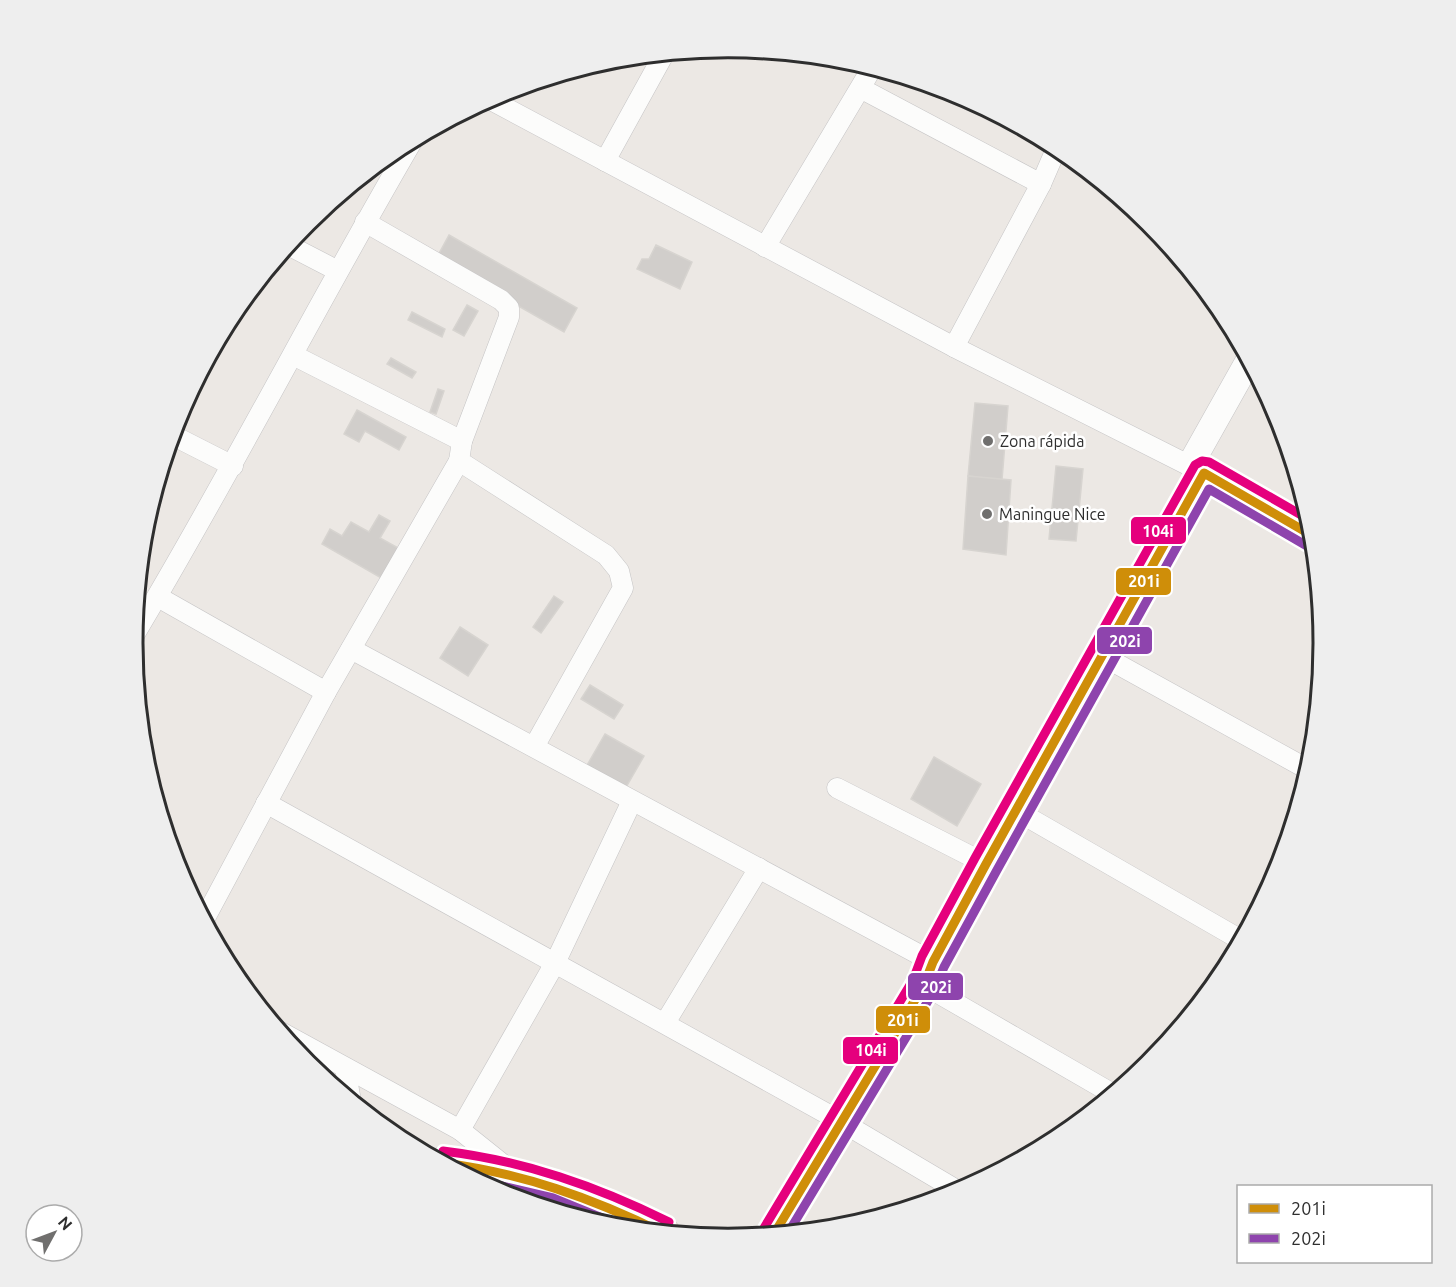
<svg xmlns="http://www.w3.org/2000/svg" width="1456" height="1287" font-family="Ubuntu,sans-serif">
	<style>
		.building { fill: #d1cecb; stroke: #d7d4d0; stroke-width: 1.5 }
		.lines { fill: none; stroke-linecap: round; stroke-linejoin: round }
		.minor-casing { stroke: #c5c4c5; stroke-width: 21 }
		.tertiary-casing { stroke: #c5c4c5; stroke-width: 27 }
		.primary-casing { stroke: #c6c5c4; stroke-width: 33 }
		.minor { stroke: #fcfcfb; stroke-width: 20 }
		.tertiary { stroke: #fcfcfb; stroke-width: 26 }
		.primary { stroke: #e8e4d6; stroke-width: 32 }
		.bus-1-casing { stroke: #fff; stroke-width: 14 }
		.bus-2-casing { stroke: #fff; stroke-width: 14 }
		.bus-3-casing { stroke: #fff; stroke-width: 14 }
		.bus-1 { stroke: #cf8e09; stroke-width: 9 }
		.bus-2 { stroke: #8e44ad; stroke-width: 9 }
		.bus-3 { stroke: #e5007d; stroke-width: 9 }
		.poi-dot { fill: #706f6e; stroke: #fff; stroke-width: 2 }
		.labels { text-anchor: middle; stroke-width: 5; stroke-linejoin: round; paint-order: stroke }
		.poi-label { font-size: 16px; fill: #2e2e2e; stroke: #fff; text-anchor: start }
		.rim { fill: none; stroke: #2e2e2e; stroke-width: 3 }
		.line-badge { stroke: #fff; stroke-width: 2 }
		.badge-label { font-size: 16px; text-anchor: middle; font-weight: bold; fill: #fff }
	</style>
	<rect width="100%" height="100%" fill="#ece8e4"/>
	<g class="building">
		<polygon points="449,235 577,308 564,332 436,259"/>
		<polygon points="656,245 692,262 680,289 637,269 642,259 649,259"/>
		<polygon points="467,305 478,311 464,336 453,330"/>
		<polygon points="412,312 445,329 442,337 408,320"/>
		<polygon points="391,358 416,372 412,378 387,364"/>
		<polygon points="438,389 444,391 436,414 430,412"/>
		<polygon points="975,403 1008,406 1002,480 968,476"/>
		<polygon points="357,410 406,437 399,450 365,431 359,442 344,434"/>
		<polygon points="1056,466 1083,469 1076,541 1049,539"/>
		<polygon points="968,476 1011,480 1006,555 963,549"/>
		<polygon points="379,515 390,521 380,538 400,549 383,579 322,544 330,529 342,536 351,522 369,532"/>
		<polygon points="554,596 563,602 541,633 533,627"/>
		<polygon points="460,627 488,645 468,676 440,658"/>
		<polygon points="590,685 623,705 614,719 581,699"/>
		<polygon points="605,734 644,756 625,789 586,767"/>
		<polygon points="934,757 981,784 957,826 911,799"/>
	</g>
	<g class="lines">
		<g class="minor-casing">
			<g id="minor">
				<polyline points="862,89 1041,184"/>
				<polyline points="489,99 954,347 1204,473 1313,536"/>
				<polyline points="605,161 664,54"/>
				<polyline points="365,222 501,300 509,308 509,317 462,441"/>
				<polyline points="288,245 338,271"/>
				<polyline points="765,247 872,68"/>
				<polyline points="954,347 1041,184 1057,147"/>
				<polyline points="293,355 462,441 459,461 606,555 619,571 623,588 535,745"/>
				<polyline points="172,435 233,466"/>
				<polyline points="158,597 326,692"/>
				<path d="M133 637C231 474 317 304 413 140"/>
				<polyline points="351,649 933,962"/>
				<polyline points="1101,655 1309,770"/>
				<polyline points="837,788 986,864"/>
				<polyline points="266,803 840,1121 960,1192"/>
				<polyline points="1017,811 1241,940"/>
				<polyline points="204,920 326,692 459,461"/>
				<polyline points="924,985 1113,1094"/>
				<polyline points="665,1023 759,868"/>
				<polyline points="279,1031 460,1130 510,1170"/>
				<polyline points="345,1068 351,1101"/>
				<polyline points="460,1130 555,963 632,801"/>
				<polyline points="774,1234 840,1121 924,985 933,962 986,864 1204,473"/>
			</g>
		</g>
		<g class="tertiary-casing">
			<polyline id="tertiary" points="1204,473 1194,458 1249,360"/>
		</g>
		<g class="primary-casing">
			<path id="primary" d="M442 1163C528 1171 588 1195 664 1233"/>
		</g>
		<use href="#minor" class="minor"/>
		<use href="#tertiary" class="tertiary"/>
		<use href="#primary" class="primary"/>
		<g class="bus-1-casing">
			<g id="bus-1">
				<path d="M443 1163C522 1173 592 1198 663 1233"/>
				<polyline points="774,1234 924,985 933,962 986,864 1204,473 1313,536"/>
			</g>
		</g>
		<g class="bus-2-casing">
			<g id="bus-2">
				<polyline points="472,1179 553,1198 629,1229"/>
				<polyline points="788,1233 934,991 944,967 997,870 1209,489 1307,546"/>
			</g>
		</g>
		<g class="bus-3-casing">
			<g id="bus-3">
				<path d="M443 1151C525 1161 596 1186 669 1222"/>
				<polyline points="764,1228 913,980 922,956 975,858 1195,465 1202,461 1209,462 1310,520"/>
			</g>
		</g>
		<use href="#bus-1" class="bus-1"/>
		<use href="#bus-2" class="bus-2"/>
		<use href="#bus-3" class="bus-3"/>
	</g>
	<g class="poi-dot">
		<circle cx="988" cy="441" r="6"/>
		<circle cx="987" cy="514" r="6"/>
	</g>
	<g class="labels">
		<g class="poi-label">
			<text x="1000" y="447">Zona rápida</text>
			<text x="999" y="520">Maningue Nice</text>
		</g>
	</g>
	<path d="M0 0H1456V1287H0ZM143 643a585 585 0 1 1 1170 0a585 585 0 1 1-1170 0Z" fill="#eee" fill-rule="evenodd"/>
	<path class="rim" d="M143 643a585 585 0 1 1 1170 0a585 585 0 1 1-1170 0Z"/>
	<g class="line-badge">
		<rect x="1130" y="516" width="57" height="29" rx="6" fill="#e5007d"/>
		<rect x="1115" y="567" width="57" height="29" rx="6" fill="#cf8e09"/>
		<rect x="1096" y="626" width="57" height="29" rx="6" fill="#8e44ad"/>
		<rect x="907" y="972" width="57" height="29" rx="6" fill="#8e44ad"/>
		<rect x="875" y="1005" width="56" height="29" rx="6" fill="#cf8e09"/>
		<rect x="842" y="1036" width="57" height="29" rx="6" fill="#e5007d"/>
	</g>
	<g class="badge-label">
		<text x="1158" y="537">104i</text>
		<text x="1144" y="587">201i</text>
		<text x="1125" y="647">202i</text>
		<text x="936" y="993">202i</text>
		<text x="903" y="1026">201i</text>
		<text x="871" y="1056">104i</text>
	</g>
	<rect x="1237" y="1185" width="195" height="78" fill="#ffffff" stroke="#ababab" stroke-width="1.5"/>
	<rect x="1249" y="1204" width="30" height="9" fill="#cf8e09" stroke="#ababab" stroke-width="1.5"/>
	<text x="1291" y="1215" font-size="18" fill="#2e2e2e">201i</text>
	<rect x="1249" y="1234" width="30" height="9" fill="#8e44ad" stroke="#ababab" stroke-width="1.5"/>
	<text x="1291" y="1245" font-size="18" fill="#2e2e2e">202i</text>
	<g transform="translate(54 1233) rotate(49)"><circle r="28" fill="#ffffff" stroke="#ababab" stroke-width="1.5"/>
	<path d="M0-4.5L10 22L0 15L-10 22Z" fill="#706f6e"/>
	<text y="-9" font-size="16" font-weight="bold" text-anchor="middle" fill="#2e2e2e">N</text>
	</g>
</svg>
